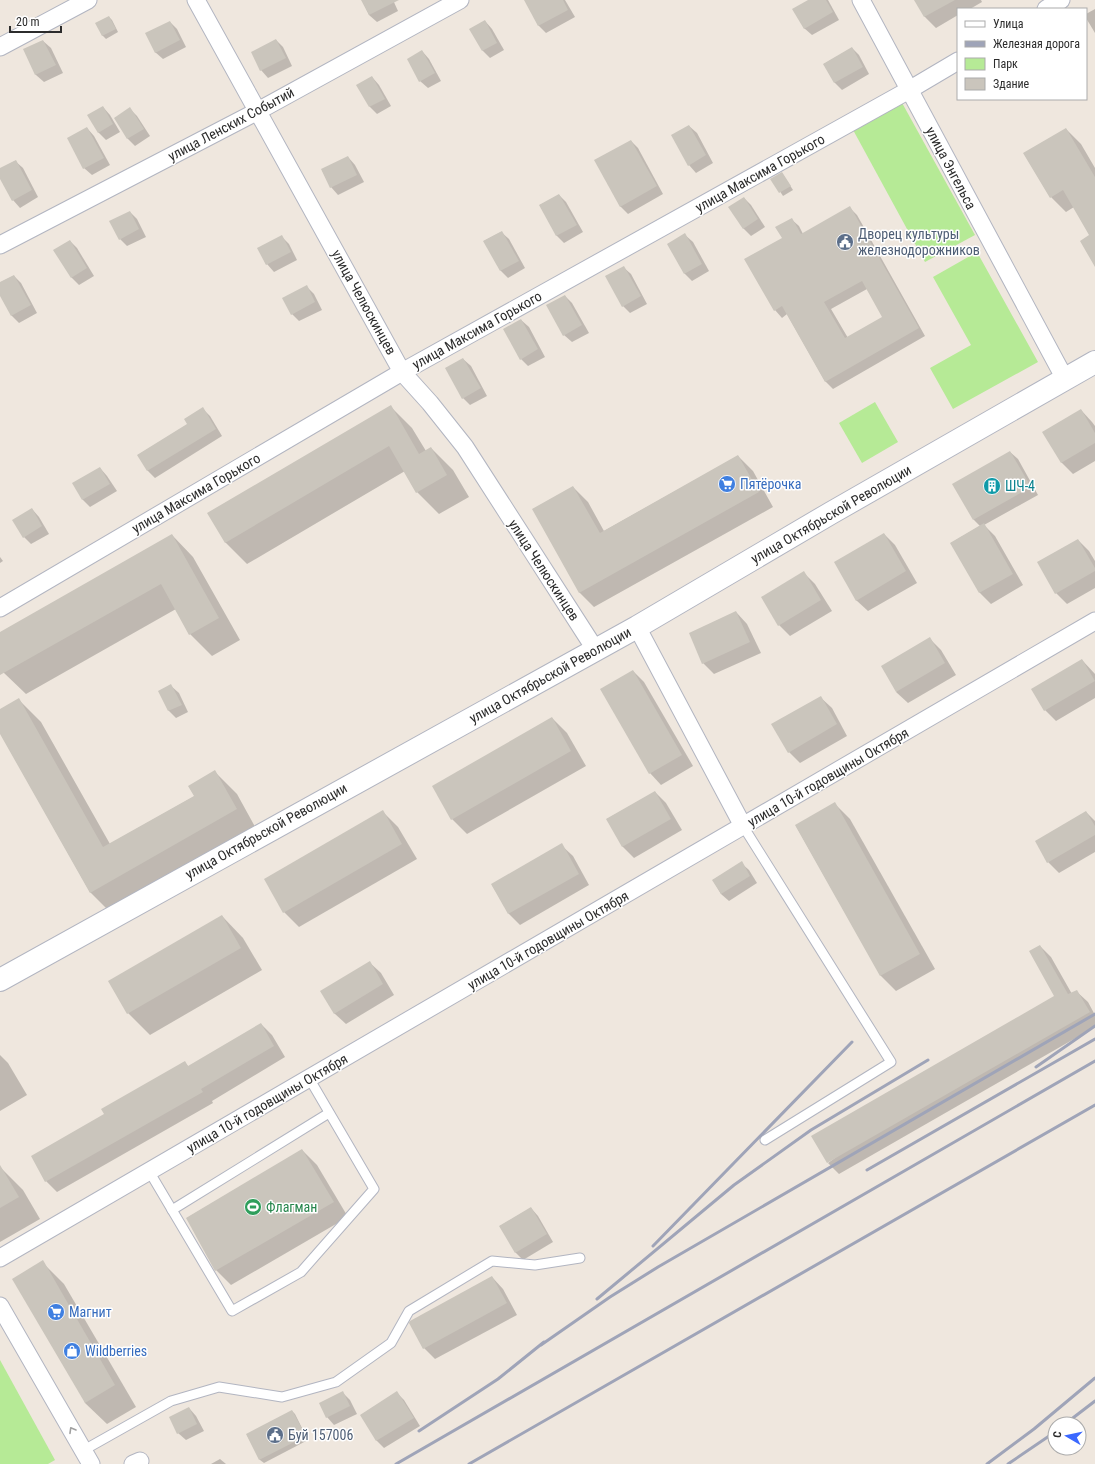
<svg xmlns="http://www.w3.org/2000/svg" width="1095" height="1464" font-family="'Roboto Condensed',sans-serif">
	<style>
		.green { fill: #b6ea96 }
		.shadow { fill: #0003; fill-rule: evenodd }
		.building { fill: #cac5bc; fill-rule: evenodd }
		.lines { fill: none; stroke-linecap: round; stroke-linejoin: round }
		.service-casing { stroke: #b2b5c1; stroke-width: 11 }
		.minor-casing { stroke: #b2b5c1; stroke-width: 19 }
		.tertiary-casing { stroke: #b2b5c1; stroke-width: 24 }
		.service { stroke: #fff; stroke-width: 9 }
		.minor { stroke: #fff; stroke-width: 17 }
		.tertiary { stroke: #fff; stroke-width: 22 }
		.rail { stroke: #9fa4b8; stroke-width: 3 }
		.oneway { stroke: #a0a0a0 }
		.labels { text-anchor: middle; stroke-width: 3; stroke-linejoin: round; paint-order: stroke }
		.street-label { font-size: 14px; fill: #2c2c2c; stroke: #fff }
		.service-label { font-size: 14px; fill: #4e5e75; stroke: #fff; text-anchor: start }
		.shop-label { font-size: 14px; fill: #366cbe; stroke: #fff; text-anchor: start }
		.culture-label { font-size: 14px; fill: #0d838f; stroke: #fff; text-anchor: start }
		.leisure-label { font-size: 14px; fill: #27864d; stroke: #fff; text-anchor: start }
	</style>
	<rect width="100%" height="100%" fill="#efe7de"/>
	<g class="green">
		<polygon points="901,101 975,235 925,262 852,128"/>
		<polygon points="977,252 1038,362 953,409 930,368 971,345 933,277"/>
		<polygon points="875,402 898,442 862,463 839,423"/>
		<polygon points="0,1360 55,1460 48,1464 0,1464"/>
	</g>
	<g class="shadow">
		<polygon points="362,0 393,0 398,11 377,22 369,15"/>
		<polygon points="525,0 565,0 575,17 546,33 539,26"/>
		<polygon points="810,0 828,0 839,20 812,35 804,28"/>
		<polygon points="915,0 981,0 982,2 970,9 958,9 958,15 936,28 925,17"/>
		<polygon points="1095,9 1095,33 1086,18 1086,14"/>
		<polygon points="109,17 112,20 118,32 106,39 102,35"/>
		<polygon points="485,21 492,29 504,50 490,58 483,51 471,29"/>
		<polygon points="170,22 177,29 186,47 163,59 155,52"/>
		<polygon points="276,40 283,47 292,66 268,78 261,70"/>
		<polygon points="43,41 51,48 63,73 44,82 36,75 25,50"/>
		<polygon points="852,48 859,55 869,74 842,90 835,83 824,64"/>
		<polygon points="422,51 429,59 441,81 428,88 420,81"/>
		<polygon points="372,77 379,85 391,106 377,114 370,107 358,85"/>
		<polygon points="103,107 110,115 120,132 106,140 98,132"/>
		<polygon points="130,109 137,116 150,136 135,146 128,139 115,118"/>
		<polygon points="689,126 697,133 713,163 696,173 689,165"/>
		<polygon points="87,128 94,136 110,165 92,175 84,168"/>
		<polygon points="1066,129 1081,144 1095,168 1095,265 1091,235 1074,207 1066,212 1051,197"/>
		<polygon points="631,141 638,148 663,194 628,214 620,206"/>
		<polygon points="348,157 355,165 364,182 338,195 331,187 322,170"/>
		<polygon points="15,161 23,168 38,197 20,208 13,200 0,177 0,169"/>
		<polygon points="782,173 793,190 783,196 772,179"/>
		<polygon points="559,195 566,202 583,232 564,243 557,236 540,205"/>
		<polygon points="744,198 751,205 765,227 751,236 743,228"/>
		<path d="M850 208 857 215 925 336 833 389 825 381 787 314 782 318 775 310 783 238 791 219 799 226 803 234ZM867 289 884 318 848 338 831 309Z"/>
		<polygon points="130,212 137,219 146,237 127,246 120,239"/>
		<polygon points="501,232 509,239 525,268 508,278 501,271 484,241"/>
		<polygon points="685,235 693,242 709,271 692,281 685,274 668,244"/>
		<polygon points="282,237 289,244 297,260 274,272 267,264"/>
		<polygon points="70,241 77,248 94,276 79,285 72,278 55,250"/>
		<polygon points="623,267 631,274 647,304 630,313 623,306"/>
		<polygon points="14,276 21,283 37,313 19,323 12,316 0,294 0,284"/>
		<polygon points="306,286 314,294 322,310 299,321 292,314"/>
		<polygon points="565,296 572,303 589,333 572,342 564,335"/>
		<polygon points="521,320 529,327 545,357 528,366 521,359"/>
		<polygon points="463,359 471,366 487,396 470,405 463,398"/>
		<polygon points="390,406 412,428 426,451 431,448 453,470 469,497 439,514 417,492 405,471 247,564 225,542"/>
		<polygon points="203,409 210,416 222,436 155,478 148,471 138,455 188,425"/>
		<polygon points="1081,410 1092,422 1095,426 1095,461 1073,474 1061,462"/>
		<polygon points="1010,452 1018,459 1038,495 984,525 995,536 1023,585 991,604 980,593 951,543 980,526 974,520 954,485"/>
		<polygon points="738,456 753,471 773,507 594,607 579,592 573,487 588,502 604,531"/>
		<polygon points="100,468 107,476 117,491 90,507 83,500 74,484"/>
		<polygon points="32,509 39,517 49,534 31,544 24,537"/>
		<polygon points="884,534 895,545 917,583 868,611 856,600"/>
		<polygon points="172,535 193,557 240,640 212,656 190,634 176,609 26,694 4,673 0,666 0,633"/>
		<polygon points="1078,540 1089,551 1095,561 1095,588 1067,604 1056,593"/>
		<polygon points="0,557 3,561 0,563"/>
		<polygon points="804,573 815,584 832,611 790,636 779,625"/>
		<polygon points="736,612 747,624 761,653 714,674 703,663"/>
		<polygon points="930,639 941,650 956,675 908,703 896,692"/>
		<polygon points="1082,660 1095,674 1095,698 1056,721 1045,710"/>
		<polygon points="633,671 644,682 693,766 661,785 650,773"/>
		<polygon points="171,686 179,693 188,712 176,718 169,711 160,691"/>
		<polygon points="820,697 832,708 847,736 800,763 789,752"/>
		<polygon points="19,700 41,722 110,844 195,796 215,772 237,794 258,832 112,914 90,892 0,732 0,710"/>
		<polygon points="552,718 567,733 586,766 467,834 452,819"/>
		<polygon points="655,792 666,803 682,830 634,858 623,847 607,819"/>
		<polygon points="835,804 850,819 935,969 896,991 881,976 796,826"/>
		<polygon points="383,812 398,827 417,859 299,927 284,912"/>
		<polygon points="1086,812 1095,821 1095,852 1059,873 1048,862"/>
		<polygon points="561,845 573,856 589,885 520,925 509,914 492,885"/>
		<polygon points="741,863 749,870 757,883 729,901 721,894 713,880"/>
		<polygon points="222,916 243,938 262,970 150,1035 128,1013"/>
		<polygon points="1040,946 1051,957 1072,994 1076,991 1088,1002 1095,1015 1095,1027 839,1174 828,1163 1056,997"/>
		<polygon points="369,962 381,973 394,995 346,1024 334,1013"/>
		<polygon points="261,1024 272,1035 285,1057 212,1101 213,1103 57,1192 46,1181 105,1114 184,1062 189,1067"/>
		<polygon points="0,1055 8,1063 27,1095 0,1111"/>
		<polygon points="302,1150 317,1165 348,1217 231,1285 216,1270 187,1218"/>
		<polygon points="1,1168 23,1190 40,1219 0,1242 0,1169"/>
		<polygon points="531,1208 538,1216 553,1242 523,1260 516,1253 500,1226"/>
		<polygon points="42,1262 64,1284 136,1407 107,1424 85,1403"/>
		<polygon points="492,1277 503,1289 517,1315 435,1359 424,1348"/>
		<polygon points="343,1393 350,1400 357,1414 334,1425 327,1417"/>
		<polygon points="397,1393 404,1400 420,1426 384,1448 377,1441 361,1415"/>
		<polygon points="189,1408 196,1416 204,1431 186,1440 178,1433"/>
		<polygon points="292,1411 295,1414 308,1440 264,1463 260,1460 247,1435"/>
		<polygon points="220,1459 226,1464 211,1464"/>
	</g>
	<g class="building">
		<polygon points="361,0 399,0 369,15"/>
		<polygon points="524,0 563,0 568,10 538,26"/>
		<polygon points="808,0 826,0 833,12 804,29 792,9"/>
		<polygon points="914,0 955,0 924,17"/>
		<polygon points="109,16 116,29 102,36 95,23"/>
		<polygon points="485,20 497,43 482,51 469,29"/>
		<polygon points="170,21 180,40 155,53 145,33"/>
		<polygon points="276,39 286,58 260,71 251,52"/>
		<polygon points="43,40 56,65 35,75 23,49"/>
		<polygon points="852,47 863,67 834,83 823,64"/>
		<polygon points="422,50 435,73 419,82 407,59"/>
		<polygon points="372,76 385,99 369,107 356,85"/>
		<polygon points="103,106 113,124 98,133 87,115"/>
		<polygon points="130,107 144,129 127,139 114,118"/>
		<polygon points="689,125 706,155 688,166 671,135"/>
		<polygon points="87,127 104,158 83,169 67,138"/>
		<polygon points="1066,128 1095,177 1095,267 1080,241 1089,235 1063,190 1050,198 1023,153"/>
		<polygon points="631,140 657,186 620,207 594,160"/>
		<polygon points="348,156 357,175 330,188 321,169"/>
		<polygon points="16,160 32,190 12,201 0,179 0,168"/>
		<polygon points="782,172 791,186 779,193 770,179"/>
		<polygon points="559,194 577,225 556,236 539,205"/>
		<polygon points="744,197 758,219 743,229 728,207"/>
		<path d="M850 206 919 328 825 382 782 306 774 311 744 259 782 238 775 227 792 218 801 234ZM862 281 882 317 845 338 824 302Z"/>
		<polygon points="130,211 139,229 119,240 109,221"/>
		<polygon points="502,231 519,261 500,271 483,241"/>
		<polygon points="685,233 702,264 684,274 667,244"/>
		<polygon points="282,235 291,252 266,265 257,248"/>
		<polygon points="70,240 87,268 71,278 53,250"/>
		<polygon points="624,266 641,296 622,307 605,276"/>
		<polygon points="14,275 31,305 11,316 0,296 0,282"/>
		<polygon points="307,285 315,302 291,315 282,298"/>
		<polygon points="565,295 582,325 563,336 546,305"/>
		<polygon points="521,319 538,349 520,360 503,329"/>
		<polygon points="463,358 481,388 462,399 445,368"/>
		<polygon points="391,405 419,454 431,447 447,475 416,493 389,446 225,543 207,513"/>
		<polygon points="203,407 216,429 147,471 137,455 187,424 184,419"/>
		<polygon points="1081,409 1095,433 1095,443 1061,463 1042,432"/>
		<polygon points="1010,451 1031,487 973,520 952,484"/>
		<polygon points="738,455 759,492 579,593 532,509 573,486 600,533"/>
		<polygon points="100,467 110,484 82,500 72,483"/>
		<polygon points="32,508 42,526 23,538 12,520"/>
		<polygon points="984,523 1013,574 979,593 950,543"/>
		<polygon points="884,533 906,571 856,601 834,562"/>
		<polygon points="172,534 219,618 189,635 161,584 0,675 0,632"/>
		<polygon points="1078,539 1095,568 1095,571 1055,594 1037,562"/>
		<polygon points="804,571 821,600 778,626 761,597"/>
		<polygon points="736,611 750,642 702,664 689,633"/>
		<polygon points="930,637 945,663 896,692 881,666"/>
		<polygon points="1082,659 1095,681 1044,711 1031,689"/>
		<polygon points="633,670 682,755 649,774 600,689"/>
		<polygon points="171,684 182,705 168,711 158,691"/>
		<polygon points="821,696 837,724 788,753 771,724"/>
		<polygon points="19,698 103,847 194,796 188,786 215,770 237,809 90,893 0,734 0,709"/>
		<polygon points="552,717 571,751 451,820 432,786"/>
		<polygon points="655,791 671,819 622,847 606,819"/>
		<polygon points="835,802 920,954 880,976 795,825"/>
		<polygon points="383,810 402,844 283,913 264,879"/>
		<polygon points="1086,811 1095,826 1095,835 1047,863 1035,841"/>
		<polygon points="562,843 579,874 508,914 491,884"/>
		<polygon points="742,861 750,876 721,894 712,880"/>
		<polygon points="222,915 241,948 127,1014 108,981"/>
		<polygon points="1040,945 1068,994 1077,990 1090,1012 827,1163 811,1136 1054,996 1029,951"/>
		<polygon points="370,961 383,984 334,1014 320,991"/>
		<polygon points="261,1023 274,1046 201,1089 203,1092 45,1182 31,1156 104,1114 101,1109 185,1061 188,1066"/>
		<polygon points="302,1149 334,1202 215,1271 186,1218"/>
		<polygon points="0,1165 19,1197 0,1208"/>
		<polygon points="531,1207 547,1234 515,1253 499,1226"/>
		<polygon points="43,1260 115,1385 85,1403 12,1279"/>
		<polygon points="492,1276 507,1303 423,1349 409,1323 410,1321"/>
		<polygon points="343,1391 350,1406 326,1418 319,1403"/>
		<polygon points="397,1391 414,1418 376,1441 360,1415"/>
		<polygon points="189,1407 197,1424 177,1434 169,1417"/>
		<polygon points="292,1410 306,1436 259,1460 246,1434"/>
	</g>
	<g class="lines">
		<g class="service-casing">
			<g id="service">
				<polyline points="743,826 891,1062 765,1140"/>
				<polyline points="149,1171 232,1311 301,1272 374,1189 309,1078"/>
				<polyline points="172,1210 329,1113"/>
				<polyline points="84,1450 171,1401 219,1387 282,1397 336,1382 391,1343 409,1311 492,1261 535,1265 580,1258"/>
			</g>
		</g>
		<g class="minor-casing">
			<g id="minor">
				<polyline points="196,0 402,372 430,403 465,447 595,649"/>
				<polyline points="861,0 1065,379"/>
				<polyline points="1046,9 1061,0"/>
				<polyline points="0,47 88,0"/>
				<polyline points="0,245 258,111 460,0"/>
				<polyline points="0,608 402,372 909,90 958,61"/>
				<polyline points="637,627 743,826"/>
				<polyline points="0,1258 1095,621"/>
				<polyline points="0,1306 91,1464"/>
				<polyline points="133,1464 140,1461"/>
			</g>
		</g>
		<g class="tertiary-casing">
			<polyline id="tertiary" points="0,980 637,627 831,513 1095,362"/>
		</g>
		<use href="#service" class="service"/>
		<use href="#minor" class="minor"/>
		<use href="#tertiary" class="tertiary"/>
		<g class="rail">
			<polyline points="1036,1067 1095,1026"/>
			<polyline points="867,1170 1095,1039"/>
			<polyline points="653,1246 852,1042"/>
			<polyline points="597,1299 734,1185 811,1130 928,1060"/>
			<polyline points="541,1345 610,1297 658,1267 1095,1014"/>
			<polyline points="1065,1424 1095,1401"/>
			<polyline points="419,1431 498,1379 544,1342"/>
			<polyline points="396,1464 1095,1061"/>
			<polyline points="469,1464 1095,1105"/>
			<polyline points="987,1464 1034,1429 1095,1378"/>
			<polyline points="1008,1464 1055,1432"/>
		</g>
	</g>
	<defs><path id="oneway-chevron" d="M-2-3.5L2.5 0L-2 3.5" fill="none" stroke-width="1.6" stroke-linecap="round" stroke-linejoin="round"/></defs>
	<use class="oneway" href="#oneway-chevron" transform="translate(72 1430) rotate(-120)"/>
	<defs>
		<g id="civic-disc" transform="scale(0.9)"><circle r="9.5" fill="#5c6f8a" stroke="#fff"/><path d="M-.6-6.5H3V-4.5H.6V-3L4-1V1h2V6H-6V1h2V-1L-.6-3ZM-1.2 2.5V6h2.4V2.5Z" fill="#fff"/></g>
		<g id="supermarket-disc" transform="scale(0.9)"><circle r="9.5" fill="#3f7fe0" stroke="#fff"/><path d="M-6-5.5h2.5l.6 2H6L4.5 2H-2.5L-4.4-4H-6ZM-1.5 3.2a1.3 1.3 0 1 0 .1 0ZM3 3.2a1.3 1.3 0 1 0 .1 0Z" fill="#fff"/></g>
		<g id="building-disc" transform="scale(0.9)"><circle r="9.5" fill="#0f9aa8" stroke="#fff"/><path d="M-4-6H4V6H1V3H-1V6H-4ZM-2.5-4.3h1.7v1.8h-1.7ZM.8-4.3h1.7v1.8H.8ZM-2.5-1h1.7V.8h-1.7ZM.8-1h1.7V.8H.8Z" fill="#fff"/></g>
		<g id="stadium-disc" transform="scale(0.9)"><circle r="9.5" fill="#2e9e5b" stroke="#fff"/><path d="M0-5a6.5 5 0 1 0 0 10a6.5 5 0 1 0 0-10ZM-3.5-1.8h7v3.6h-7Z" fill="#fff"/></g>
		<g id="shop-disc" transform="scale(0.9)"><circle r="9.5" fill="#3f7fe0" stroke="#fff"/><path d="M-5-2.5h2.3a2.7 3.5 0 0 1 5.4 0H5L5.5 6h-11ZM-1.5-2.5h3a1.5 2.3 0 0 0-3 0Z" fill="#fff"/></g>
	</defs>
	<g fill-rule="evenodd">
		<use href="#civic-disc" x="845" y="242"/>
		<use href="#supermarket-disc" x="727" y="484"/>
		<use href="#building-disc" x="992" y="486"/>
		<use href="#stadium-disc" x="253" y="1207"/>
		<use href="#supermarket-disc" x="56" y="1312"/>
		<use href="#shop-disc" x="72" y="1351"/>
		<use href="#civic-disc" x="275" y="1435"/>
	</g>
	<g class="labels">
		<g class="street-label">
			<text transform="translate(231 124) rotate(-28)" y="5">улица Ленских Событий</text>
			<text transform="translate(951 168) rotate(62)" y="5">улица Энгельса</text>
			<text transform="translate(760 173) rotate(-29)" y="5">улица Максима Горького</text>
			<text transform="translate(364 302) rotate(61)" y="5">улица Челюскинцев</text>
			<text transform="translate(477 330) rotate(-29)" y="5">улица Максима Горького</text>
			<text transform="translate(196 493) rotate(-30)" y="5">улица Максима Горького</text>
			<text transform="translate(831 514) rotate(-30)" y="5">улица Октябрьской Революции</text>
			<text transform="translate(544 570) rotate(57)" y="5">улица Челюскинцев</text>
			<text transform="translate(550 675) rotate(-29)" y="5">улица Октябрьской Революции</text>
			<text transform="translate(828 777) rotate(-30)" y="5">улица 10-й годовщины Октября</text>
			<text transform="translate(266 831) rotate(-29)" y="5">улица Октябрьской Революции</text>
			<text transform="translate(548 940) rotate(-30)" y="5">улица 10-й годовщины Октября</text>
			<text transform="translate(267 1103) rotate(-30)" y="5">улица 10-й годовщины Октября</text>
		</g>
		<g class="service-label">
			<text x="858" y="239">Дворец культуры<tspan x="858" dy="16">железнодорожников</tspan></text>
			<text x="288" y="1440">Буй 157006</text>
		</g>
		<g class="shop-label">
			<text x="740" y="489">Пятёрочка</text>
			<text x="69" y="1317">Магнит</text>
			<text x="85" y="1356">Wildberries</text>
		</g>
		<g class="culture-label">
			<text x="1005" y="491">ШЧ-4</text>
		</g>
		<g class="leisure-label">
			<text x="266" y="1212">Флагман</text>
		</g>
	</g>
	<rect x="957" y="8" width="130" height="92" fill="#ffffff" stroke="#ababab"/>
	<rect x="965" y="21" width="20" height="6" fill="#ffffff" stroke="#ababab"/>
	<text x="993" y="28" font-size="12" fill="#2c2c2c">Улица</text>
	<rect x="965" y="41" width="20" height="6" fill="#9fa4b8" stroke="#ababab"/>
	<text x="993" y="48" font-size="12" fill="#2c2c2c">Железная дорога</text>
	<rect x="965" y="58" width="20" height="12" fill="#b6ea96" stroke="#ababab"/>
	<text x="993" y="68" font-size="12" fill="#2c2c2c">Парк</text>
	<rect x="965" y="78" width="20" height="12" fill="#cac5bc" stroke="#ababab"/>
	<text x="993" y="88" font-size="12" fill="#2c2c2c">Здание</text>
	<g transform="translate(1067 1436) rotate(279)"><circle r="19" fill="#ffffff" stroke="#ababab"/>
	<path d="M0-3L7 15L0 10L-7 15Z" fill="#3b68ff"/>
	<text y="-6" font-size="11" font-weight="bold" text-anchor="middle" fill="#2c2c2c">С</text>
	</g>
	<path d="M10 26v6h51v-6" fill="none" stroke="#2c2c2c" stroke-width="2"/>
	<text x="16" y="26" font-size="12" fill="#2c2c2c" stroke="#ffffff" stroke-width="3" paint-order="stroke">20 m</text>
</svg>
